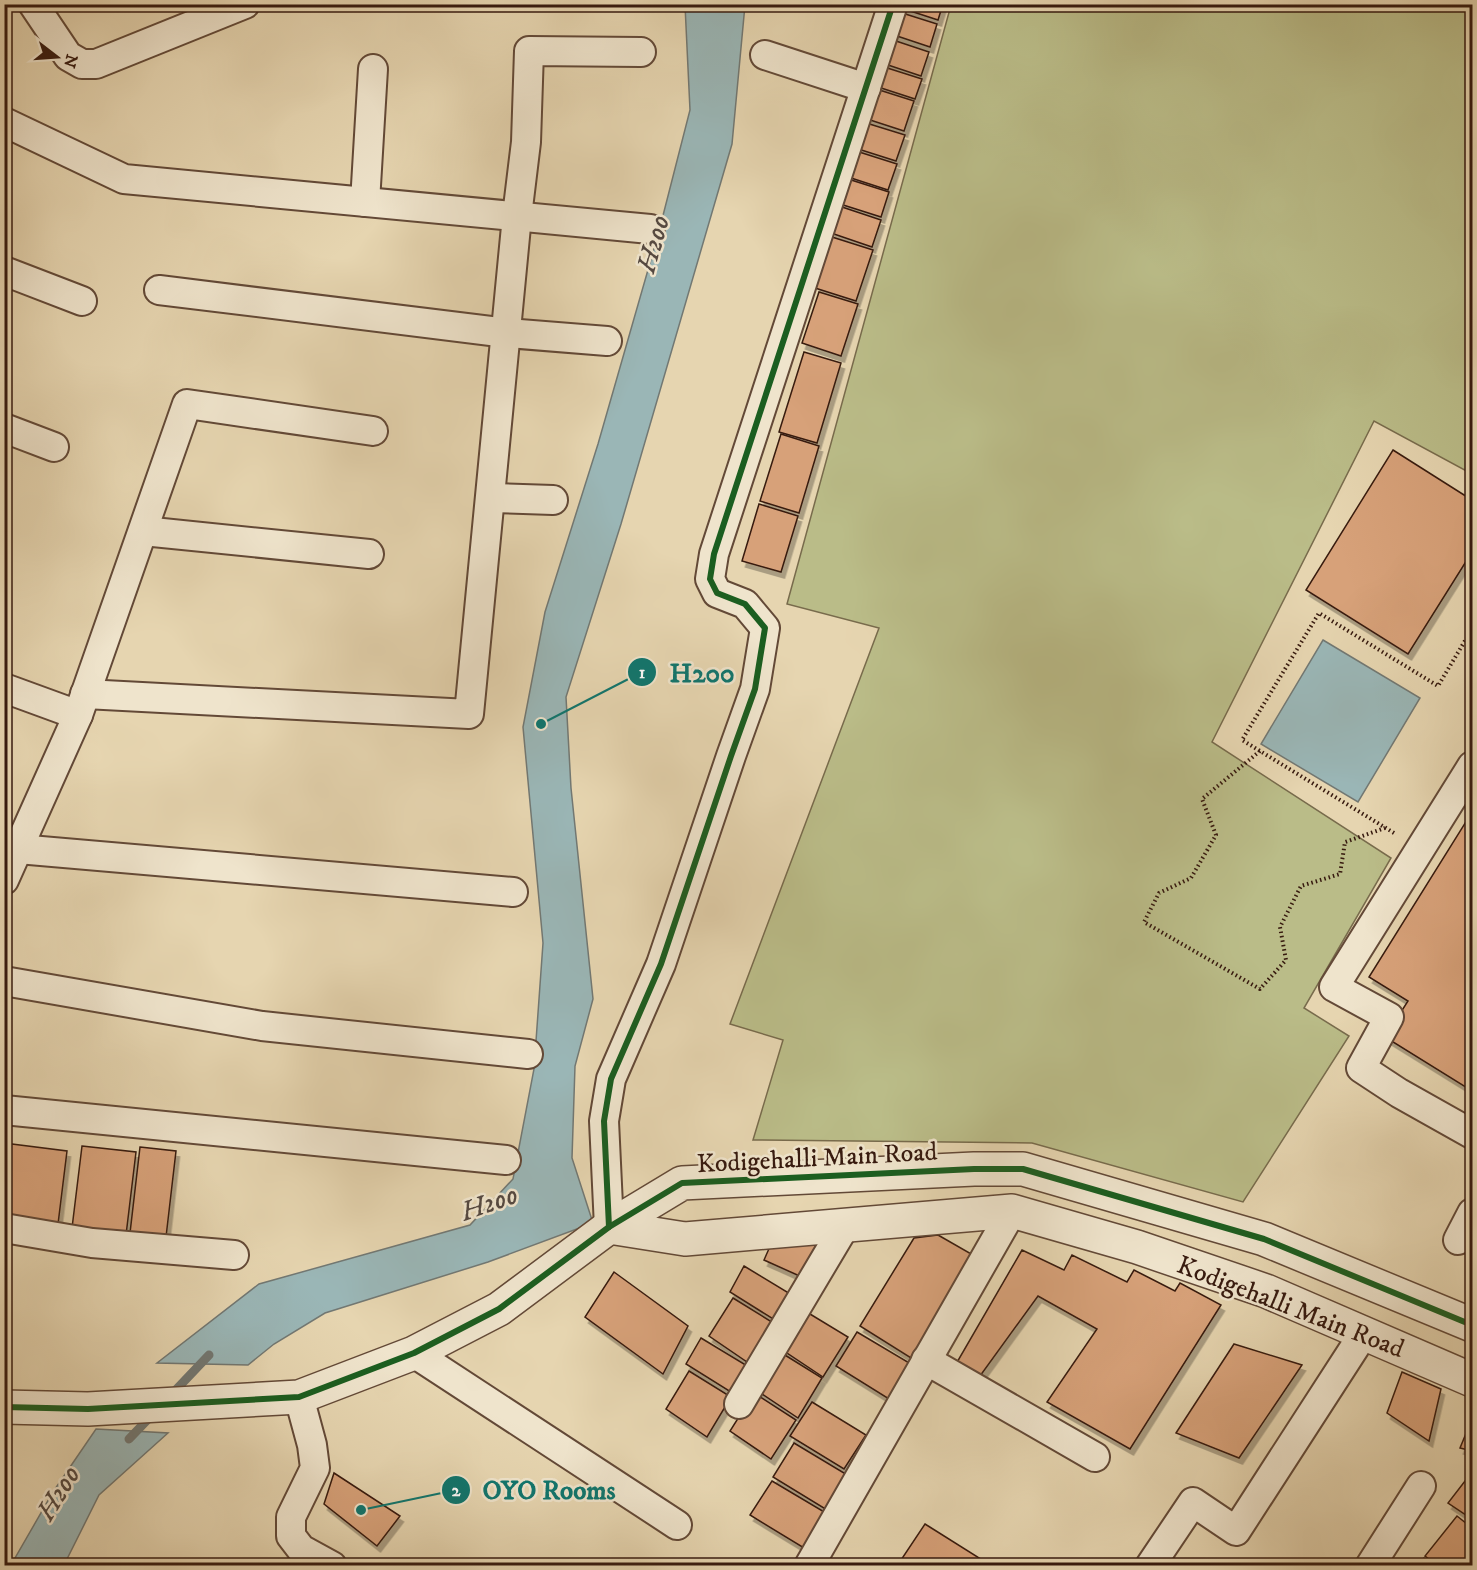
<svg xmlns="http://www.w3.org/2000/svg" width="1477" height="1570" font-family="'IM FELL DW Pica',serif">
	<style>
		.green { fill: #babc88; stroke: #786b4c; stroke-width: 1.5 }
		.water { fill: #9ab6b6; stroke: #727873; stroke-width: 1.5 }
		.lines { fill: none; stroke-linecap: round; stroke-linejoin: round }
		.stream { stroke: #727873; stroke-width: 9 }
		.building { fill: #d7a179; stroke: #371a0f; stroke-width: 1.5; filter: url(#shadow) }
		.minor-casing { stroke: #634937; stroke-width: 32 }
		.tertiary-casing { stroke: #634937; stroke-width: 36 }
		.path { stroke: #371a0f; stroke-width: 4; stroke-dasharray: 1.5 3; stroke-linecap: butt }
		.minor { stroke: #efe4cc; stroke-width: 28 }
		.tertiary { stroke: #efe4cc; stroke-width: 33 }
		.cycleway-casing { stroke: #efe4cc; stroke-width: 10 }
		.cycleway { stroke: #1b5e20; stroke-width: 6 }
		.labels { text-anchor: middle; stroke-width: 5; stroke-linejoin: round; paint-order: stroke }
		.street-label { font-size: 26px; fill: #371a0f; stroke: #efe4cc }
		.water-label { font-size: 27px; font-style: italic; fill: #554941; stroke: #efe4cc }
		.leader { fill: none; stroke: #0f766e; stroke-width: 2 }
		.callout-dot { fill: #0f766e; stroke: #efe4cc; stroke-width: 2 }
		.mark-label { font-size: 18px; text-anchor: middle; font-weight: bold; fill: #fff }
		.callout-label { font-size: 27px; text-anchor: middle; font-weight: bold; fill: #0f766e; stroke: #efe4cc; stroke-width: 5; stroke-linejoin: round; paint-order: stroke }
	</style>
	<defs>
		<filter id="shadow"><feDropShadow dx="3.5" dy="6" stdDeviation="0" flood-color="#0004"/></filter>
	</defs>
	<rect width="100%" height="100%" fill="#e6d5b0"/>
	<filter id="stains"><feTurbulence type="fractalNoise" baseFrequency=".00333" numOctaves="4"/><feColorMatrix values="0 0 0 0 .2 0 0 0 0 .09 0 0 0 0 .02 0 0 0 .5 -.17"/></filter>
	<radialGradient id="worn" r=".72"><stop offset=".6" stop-color="#630" stop-opacity="0"/><stop offset="1" stop-color="#630" stop-opacity=".3"/></radialGradient>
	<polygon class="green" points="951,5 1472,5 1472,474 1374,421 1212,742 1391,858 1304,1008 1349,1036 1243,1202 1032,1143 753,1140 783,1040 730,1024 879,628 787,604"/>
	<g class="water">
		<polygon points="685,5 745,5 732,144 621,524 566,697 571,788 593,999 575,1066 572,1158 593,1223 488,1262 325,1313 274,1344 248,1365 157,1363 259,1284 470,1225 513,1179 534,1069 543,943 523,727 545,612 598,444 658,235 690,110"/>
		<polygon points="1323,640 1420,698 1358,802 1261,744"/>
		<polygon points="96,1429 168,1433 99,1495 64,1565 11,1565 53,1492"/>
	</g>
	<g class="lines">
		<g class="stream">
			<polyline points="171,1395 209,1355"/>
			<polyline points="129,1439 153,1414"/>
		</g>
	</g>
	<g class="building">
		<polygon points="899,4 943,4 938,20 898,7"/>
		<polygon points="899,12 937,24 930,47 891,34"/>
		<polygon points="890,39 929,52 921,76 882,63"/>
		<polygon points="881,66 922,79 915,99 875,86"/>
		<polygon points="873,88 914,101 904,131 864,118"/>
		<polygon points="863,122 905,135 896,161 855,148"/>
		<polygon points="856,151 897,164 888,190 848,177"/>
		<polygon points="848,179 889,192 881,217 840,204"/>
		<polygon points="839,206 881,220 872,247 831,233"/>
		<polygon points="832,237 873,250 856,301 815,288"/>
		<polygon points="819,292 858,304 841,356 802,343"/>
		<polygon points="804,352 841,363 817,443 779,432"/>
		<polygon points="781,434 819,446 799,513 760,501"/>
		<polygon points="1393,450 1472,500 1472,552 1408,654 1306,590"/>
		<polygon points="759,504 798,516 781,572 742,561"/>
		<polygon points="1472,812 1472,1091 1385,1037 1408,1001 1369,977"/>
		<polygon points="4,1143 67,1151 58,1224 4,1217"/>
		<polygon points="82,1146 136,1152 126,1235 72,1228"/>
		<polygon points="140,1147 176,1151 166,1237 130,1233"/>
		<polygon points="831,1234 804,1278 764,1260 775,1235"/>
		<polygon points="938,1235 973,1255 911,1358 860,1326 914,1238"/>
		<polygon points="1022,1250 1064,1270 1072,1255 1127,1282 1134,1270 1175,1291 1180,1283 1221,1305 1130,1449 1047,1402 1097,1329 1038,1296 980,1376 956,1364"/>
		<polygon points="744,1266 792,1295 778,1322 730,1292"/>
		<polygon points="614,1272 688,1326 663,1374 585,1317"/>
		<polygon points="733,1298 775,1324 750,1364 709,1336"/>
		<polygon points="805,1311 848,1337 823,1377 781,1349"/>
		<polygon points="857,1332 911,1364 889,1399 836,1366"/>
		<polygon points="701,1338 749,1367 734,1394 686,1364"/>
		<polygon points="1234,1344 1302,1365 1239,1458 1176,1433"/>
		<polygon points="780,1352 822,1378 798,1418 756,1390"/>
		<polygon points="689,1371 731,1397 707,1437 666,1409"/>
		<polygon points="1402,1372 1441,1389 1429,1441 1387,1413"/>
		<polygon points="754,1393 796,1420 771,1459 730,1431"/>
		<polygon points="812,1402 866,1435 844,1469 790,1436"/>
		<polygon points="1472,1419 1472,1451 1460,1448"/>
		<polygon points="794,1443 849,1476 827,1510 773,1477"/>
		<polygon points="1472,1472 1472,1519 1448,1503"/>
		<polygon points="334,1473 400,1516 377,1546 324,1504"/>
		<polygon points="772,1481 826,1513 804,1548 750,1515"/>
		<polygon points="1457,1516 1472,1528 1472,1566 1438,1566 1425,1556"/>
		<polygon points="925,1524 984,1561 982,1566 897,1566"/>
		<polygon points="1424,1558 1433,1566 1417,1566"/>
	</g>
	<g class="lines">
		<g class="minor-casing">
			<g id="minor">
				<polyline points="33,4 68,56 82,64 96,64 245,4"/>
				<polyline points="765,55 866,88"/>
				<polyline points="4,122 124,179 650,229"/>
				<polyline points="365,202 373,69"/>
				<polyline points="4,271 82,301"/>
				<polyline points="159,290 507,333 607,341"/>
				<polyline points="4,428 54,447"/>
				<polyline points="491,498 553,500"/>
				<polyline points="143,531 369,554"/>
				<polyline points="4,688 78,715"/>
				<polyline points="85,694 469,714 517,216 526,142 529,51 641,52"/>
				<polyline points="1472,766 1334,987 1389,1017 1361,1068 1399,1093 1472,1134"/>
				<polyline points="18,849 513,892"/>
				<polyline points="4,880 78,715 187,404 373,431"/>
				<polyline points="4,981 262,1026 528,1054"/>
				<polyline points="4,1110 506,1160"/>
				<polyline points="609,1227 604,1121 611,1079 661,964 731,756 755,689 765,628 745,604 717,593 710,579 714,554 893,4"/>
				<polyline points="4,1228 92,1243 234,1255"/>
				<polyline points="1458,1240 1472,1213"/>
				<polyline points="414,1353 677,1525"/>
				<polyline points="926,1360 1095,1457"/>
				<polyline points="299,1397 312,1445 315,1468 291,1517 291,1536 301,1549 332,1566"/>
				<polyline points="739,1404 846,1224"/>
				<polyline points="809,1566 1012,1211"/>
				<polyline points="1150,1566 1193,1502 1236,1531 1364,1333"/>
				<polyline points="1370,1566 1421,1486"/>
			</g>
		</g>
		<g class="tertiary-casing">
			<g id="tertiary">
				<polyline points="609,1227 685,1239 1012,1211 1137,1247 1266,1291 1472,1380"/>
				<polyline points="4,1407 88,1409 299,1397 414,1353 499,1309 609,1227 682,1183 974,1169 1023,1169 1264,1239 1472,1325"/>
			</g>
		</g>
		<g class="path">
			<polyline points="1260,751 1202,799 1216,835 1191,878 1159,893 1144,922 1260,989 1286,960 1280,927 1301,886 1340,874 1345,842 1385,828"/>
			<polyline points="1394,833 1242,740 1319,613 1438,686 1472,629"/>
		</g>
		<use href="#minor" class="minor"/>
		<use href="#tertiary" class="tertiary"/>
		<g class="cycleway-casing">
			<g id="cycleway">
				<polyline points="609,1227 604,1121 611,1079 661,964 731,756 755,689 765,628 745,604 717,593 710,579 714,554 893,4"/>
				<polyline points="4,1407 88,1409 299,1397 414,1353 499,1309 609,1227 682,1183 974,1169 1023,1169 1264,1239 1472,1325"/>
			</g>
		</g>
		<use href="#cycleway" class="cycleway"/>
	</g>
	<g class="labels">
		<g class="street-label">
			<text transform="translate(817 1157) rotate(-3)" y="9">Kodigehalli Main Road</text>
			<text transform="translate(1291 1306) rotate(21)" y="9">Kodigehalli Main Road</text>
		</g>
		<g class="water-label">
			<text transform="translate(653 244) rotate(-74)" y="9">H200</text>
			<text transform="translate(489 1203) rotate(-19)" y="9">H200</text>
			<text transform="translate(58 1493) rotate(-58)" y="9">H200</text>
		</g>
	</g>
	<path class="leader" d="M541 724L642 672M361 1510L456 1490"/>
	<g class="callout-dot">
		<circle cx="541" cy="724" r="6"/>
		<circle cx="361" cy="1510" r="6"/>
		<circle cx="642" cy="672" r="15"/>
		<circle cx="456" cy="1490" r="15"/>
	</g>
	<g class="mark-label">
		<text x="642" y="678">1</text>
		<text x="456" y="1496">2</text>
	</g>
	<g class="callout-label">
		<text x="702" y="682">H200</text>
		<text x="549" y="1499">OYO Rooms</text>
	</g>
	<rect width="1477" height="1570" fill="none" stroke="#e6d5b0" stroke-width="24"/>
	<rect x="6" y="6" width="1465" height="1558" fill="none" stroke="#371a0f" stroke-width="3"/>
	<rect x="12" y="12" width="1453" height="1546" fill="none" stroke="#371a0f" stroke-width="1.5"/>
	<g transform="translate(57 57) rotate(107)" stroke="#efe4cc" stroke-width="4.5" paint-order="stroke">
	<path d="M0-4.5L10 22L0 15L-10 22Z" fill="#371a0f"/>
	<text y="-9" font-size="16" font-weight="bold" text-anchor="middle" fill="#371a0f">N</text>
	</g>
	<rect width="100%" height="100%" filter="url(#stains)"/>
	<rect width="100%" height="100%" fill="url(#worn)"/>
</svg>
